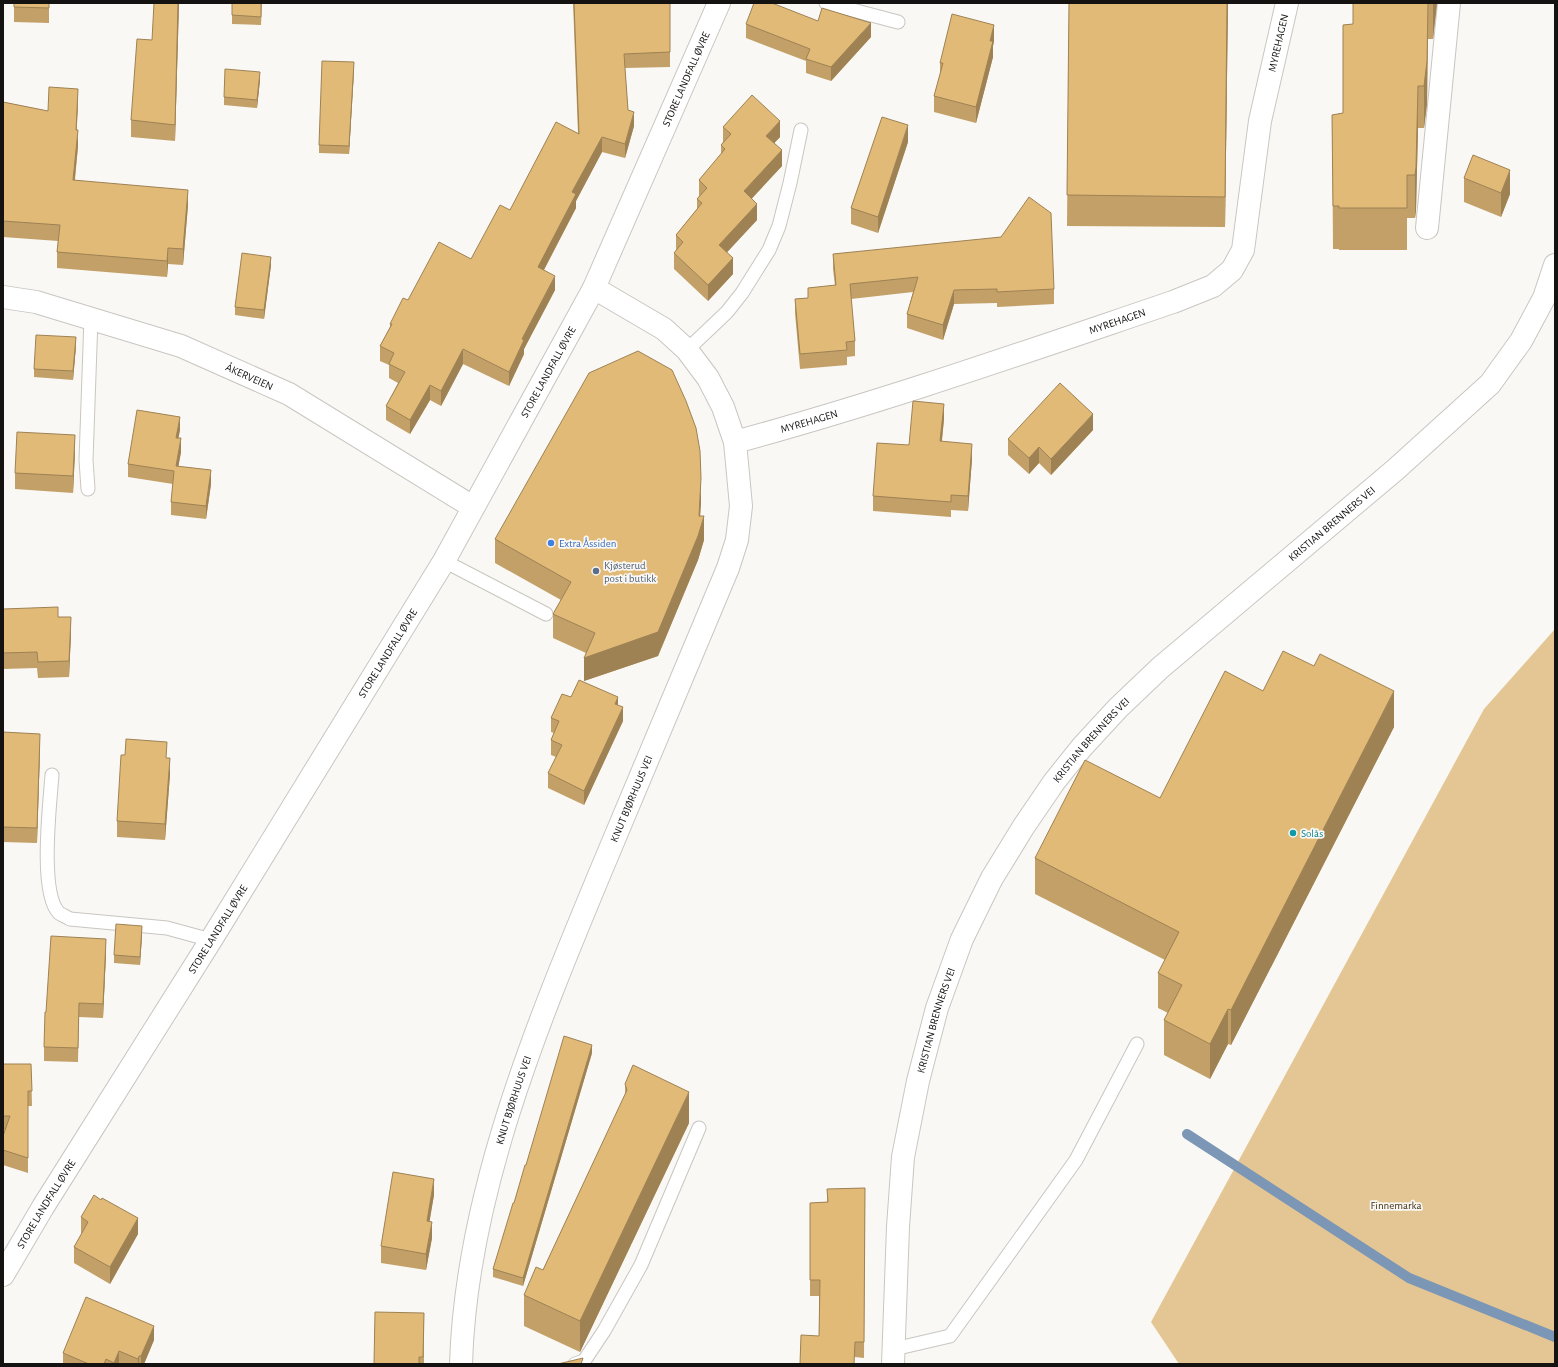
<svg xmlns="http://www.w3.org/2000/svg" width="1558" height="1367" font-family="'Alegreya Sans',sans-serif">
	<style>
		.green { fill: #e3c694 }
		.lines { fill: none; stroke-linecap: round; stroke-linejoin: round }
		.stream { stroke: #7c96b6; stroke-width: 10 }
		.service-casing { stroke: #c9c6c2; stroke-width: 15 }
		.minor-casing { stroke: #c9c6c2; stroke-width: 24 }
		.secondary-casing { stroke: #c9c6c2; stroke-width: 24 }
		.service { stroke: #fff; stroke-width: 13 }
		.minor { stroke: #fff; stroke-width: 22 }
		.secondary { stroke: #fff; stroke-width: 22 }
		.wall { fill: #c2a067 }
		.shaded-wall { fill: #9e8254 }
		.building { fill: #e1ba78; stroke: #9e8254 }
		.shop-dot { fill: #3f7fe0; stroke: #faf8f4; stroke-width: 1.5 }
		.service-dot { fill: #5c6f8a; stroke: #faf8f4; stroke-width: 1.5 }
		.culture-dot { fill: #0f9aa8; stroke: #faf8f4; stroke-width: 1.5 }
		.labels { text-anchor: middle; stroke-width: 3.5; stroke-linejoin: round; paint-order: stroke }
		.street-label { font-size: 11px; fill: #141312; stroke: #faf8f4 }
		.shop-label { font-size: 11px; fill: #366cbe; stroke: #faf8f4; text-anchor: start }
		.service-label { font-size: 11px; fill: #4e5e75; stroke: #faf8f4; text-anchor: start }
		.culture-label { font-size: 11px; fill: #0d838f; stroke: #faf8f4; text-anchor: start }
		.park-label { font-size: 11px; fill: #413113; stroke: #faf8f4 }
	</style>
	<rect width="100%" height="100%" fill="#faf8f4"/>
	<polygon class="green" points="1555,629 1555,1364 1179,1364 1151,1322 1484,709"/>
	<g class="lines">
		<polyline class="stream" points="1187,1134 1409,1278 1555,1337"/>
		<g class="service-casing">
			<g id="service">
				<polyline points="826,3 898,22"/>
				<polyline points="687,350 727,312 742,293 769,250 779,226 790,183 801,130"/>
				<polyline points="88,489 86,460 91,318"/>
				<polyline points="444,561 546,614"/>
				<path d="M52 775C50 803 39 893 59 913 62 915 67 917 70 919L167 928 211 940"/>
				<polyline points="894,1349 950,1336 1076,1160 1137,1044"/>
				<polyline points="575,1364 584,1361 604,1331 641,1265 699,1128"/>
			</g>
		</g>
		<g class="minor-casing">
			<g id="minor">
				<polyline points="1427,228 1449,3"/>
				<path id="s1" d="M3 297 36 302 181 346 289 394 473 507"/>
				<path id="s2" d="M735 442C883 402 1028 351 1173 302L1213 286 1232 270 1243 250 1260 121 1287 3"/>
				<path id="s3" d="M3 1275 43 1207 211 940 444 561 594 288 719 3"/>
				<path id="s4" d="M461 1364C466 1196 536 1027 600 873 642 772 685 670 728 568L737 540 741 506 735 442 723 407 708 378 687 350 664 329 594 288"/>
			</g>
		</g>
		<g class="secondary-casing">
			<g id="secondary">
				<path id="s5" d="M893 1364 898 1227 903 1157 918 1081 937 1008 962 939 992 878 1024 826 1054 782 1082 747 1118 708 1160 668 1395 470 1490 384 1521 341 1544 298 1555 265"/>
			</g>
		</g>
		<use href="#service" class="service"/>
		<use href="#minor" class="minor"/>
		<use href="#secondary" class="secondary"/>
	</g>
	<g class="wall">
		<polygon points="14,3 49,3 49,23 14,22"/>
		<polygon points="179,3 175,141 131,137 131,120 152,40"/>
		<polygon points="232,3 262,3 261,25 232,24"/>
		<polygon points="573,3 670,3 670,67 625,68 628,110 634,126 625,158 602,152 576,201 576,208 544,270 555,290 524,349 524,354 509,386 463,364 441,406 430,400 410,434 386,420 386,406 398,383 389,378 389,365 380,361 380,346 390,327 390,324 408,300 471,259 510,210 578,134"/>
		<polygon points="1069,3 1228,3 1225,227 1067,226"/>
		<polygon points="1353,3 1437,3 1433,39 1428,39 1427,104 1424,128 1418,128 1416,210 1415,218 1407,218 1407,250 1339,250 1339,249 1333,249 1332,115 1343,113 1343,25 1353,24"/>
		<polygon points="818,21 871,37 831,81 806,73 806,61 746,38 746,24"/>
		<polygon points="994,41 993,46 993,57 976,123 934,112 934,96 940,76 940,63"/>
		<polygon points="354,70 349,154 319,153 319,145"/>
		<polygon points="260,80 257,108 224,105 224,97"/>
		<polygon points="3,102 48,111 78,104 76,130 78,146 75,180 188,205 183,265 168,264 167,277 57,268 57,252 58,241 3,237"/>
		<polygon points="723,127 780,137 774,143 782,166 752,198 757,220 727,252 733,274 708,301 674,269 674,253 676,251 676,235 697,209 697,199 699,196 699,180 721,155 721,145 723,142"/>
		<polygon points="908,142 878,233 851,224 851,208"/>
		<polygon points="1464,178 1510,194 1501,217 1464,202"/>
		<polygon points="833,254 1054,289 1054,304 997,307 997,303 954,304 943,340 907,328 907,314 913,292 851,299 855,341 855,356 847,357 847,365 800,369 795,313 795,299 808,298 808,288 835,286 833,269"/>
		<polygon points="271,265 264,319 235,315 235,307"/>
		<polygon points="76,346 73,380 34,377 34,369"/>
		<polygon points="944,419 942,441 972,459 968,511 951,510 951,517 873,511 873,496 909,445"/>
		<polygon points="180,430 178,438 181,452 178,467 211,484 206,519 171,515 171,502 173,484 128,477 128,464"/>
		<polygon points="1093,430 1051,475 1039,463 1029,474 1008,455 1008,439"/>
		<polygon points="75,451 73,493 15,489 15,473"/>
		<polygon points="701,502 700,516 704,540 698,560 658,656 584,681 586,653 553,638 553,614 561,600 495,563 495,539"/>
		<polygon points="3,609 58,617 71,633 69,677 38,678 37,668 3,669"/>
		<polygon points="1263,691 1394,727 1231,1045 1228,1044 1210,1079 1164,1055 1164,1020 1168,1013 1158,1008 1158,973 1165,960 1035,894 1035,858 1160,798"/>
		<polygon points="571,697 618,705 623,721 584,805 548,788 548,773 556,757 551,755 551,740 554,733 551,732 551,718"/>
		<polygon points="3,732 40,749 37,843 3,842"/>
		<polygon points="167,758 170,774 165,840 117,837 117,821"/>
		<polygon points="142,934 140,965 114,963 114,955"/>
		<polygon points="106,953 103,1018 79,1017 78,1062 44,1061 44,1047 46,1012"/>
		<polygon points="592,1053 523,1286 493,1277 493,1269 526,1165"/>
		<polygon points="3,1064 31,1064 32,1106 28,1106 28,1173 3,1165 3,1136 5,1130 3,1130"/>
		<polygon points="625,1084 689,1123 580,1352 524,1326 524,1295 543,1270 625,1096"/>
		<polygon points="865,1188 864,1358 855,1357 819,1336 819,1296 810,1296 810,1203 827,1202 827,1189"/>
		<polygon points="434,1195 429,1221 432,1238 426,1270 381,1263 381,1246"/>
		<polygon points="81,1217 138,1234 110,1284 74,1263 74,1247 82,1234 81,1234"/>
		<polygon points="424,1313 424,1364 374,1364"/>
		<polygon points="154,1340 144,1364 63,1364 63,1353"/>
	</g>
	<g class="shaded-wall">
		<polygon points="178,3 179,3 175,141 175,125"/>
		<polygon points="1227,3 1228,3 1225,227 1225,197"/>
		<polygon points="1428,3 1427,104 1424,128 1424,86"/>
		<polygon points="1433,3 1437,3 1433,39"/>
		<polygon points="871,23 871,37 831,81 831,67"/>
		<polygon points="994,25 994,41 993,46 993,57 976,123 976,107 990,41"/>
		<polygon points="354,62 354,70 349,154 349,146"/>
		<polygon points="260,72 260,80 257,108 257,100"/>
		<polygon points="1418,86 1418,128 1416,210 1415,218 1415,175"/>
		<polygon points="78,89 78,104 76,145 76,130"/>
		<polygon points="634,112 634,126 625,158 625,144"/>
		<polygon points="780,121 780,137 766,152 766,136"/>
		<polygon points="908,125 908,142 878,233 878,217"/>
		<polygon points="78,130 78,146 73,195 73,180"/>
		<polygon points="602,137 602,152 576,201 576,208 538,281 538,267 572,192"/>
		<polygon points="782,150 782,166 744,207 744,191"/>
		<polygon points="1510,170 1510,194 1501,217 1501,193"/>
		<polygon points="188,190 188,205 183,265 183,249"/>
		<polygon points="757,204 757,220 719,261 719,245"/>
		<polygon points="168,248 168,264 167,277 167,261"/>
		<polygon points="271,257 271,265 264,319 264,310"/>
		<polygon points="733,258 733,274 708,301 708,285"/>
		<polygon points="555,276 555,290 524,349 524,354 509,386 509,372 522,339"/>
		<polygon points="954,290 954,304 943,340 943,325"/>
		<polygon points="76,337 76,346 73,380 73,371"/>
		<polygon points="463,349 463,364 441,406 441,391"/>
		<polygon points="430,385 430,400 410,434 410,420"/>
		<polygon points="944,404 944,419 940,456 940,441"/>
		<polygon points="1093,414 1093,430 1051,475 1051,459"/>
		<polygon points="180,417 180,430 176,451 176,438"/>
		<polygon points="75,435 75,451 73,493 73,476"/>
		<polygon points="181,438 181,452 176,480 176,466"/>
		<polygon points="972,444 972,459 968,511 968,496"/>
		<polygon points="1039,447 1039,463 1029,474 1029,458"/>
		<polygon points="211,470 211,484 206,519 206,506"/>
		<polygon points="701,478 701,502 699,534 704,516 704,540 698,560 658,656 584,681 584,658 699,516"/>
		<polygon points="71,617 71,633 69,677 69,661"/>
		<polygon points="1394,691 1394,727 1231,1045 1231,1010"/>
		<polygon points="618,697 618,711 615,704"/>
		<polygon points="623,707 623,721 584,805 584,791"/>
		<polygon points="40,734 40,749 37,843 37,828"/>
		<polygon points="170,758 170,774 165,840 165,824"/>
		<polygon points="142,926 142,934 140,965 140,957"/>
		<polygon points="106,939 106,953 103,1018 103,1004"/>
		<polygon points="1228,1009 1228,1044 1210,1079 1210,1044"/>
		<polygon points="592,1045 592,1053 523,1286 523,1278"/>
		<polygon points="689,1092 689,1123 580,1352 580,1321"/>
		<polygon points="434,1179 434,1195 427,1237 427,1221"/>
		<polygon points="138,1218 138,1234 110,1284 110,1267"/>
		<polygon points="432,1222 432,1238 426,1270 426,1254"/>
		<polygon points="154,1326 154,1340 144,1364 141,1364 141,1356"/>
		<polygon points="119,1351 119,1364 114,1364 114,1363"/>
		<polygon points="139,1356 139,1364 138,1364 138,1359"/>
	</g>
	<g class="building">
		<polygon points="14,3 49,3 49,8 14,7"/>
		<polygon points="154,3 178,3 175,125 131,120 137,39 152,40"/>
		<polygon points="232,3 261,3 261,17 232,15"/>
		<polygon points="574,3 670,3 670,52 624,54 628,110 634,112 625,144 602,137 572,192 576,194 538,267 555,276 522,339 524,340 509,372 463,349 441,391 430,385 410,420 386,406 405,372 389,364 394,353 380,346 392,324 390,324 403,298 408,300 439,242 471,259 500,205 510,210 556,122 579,134"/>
		<polygon points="754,3 772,3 818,21 822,8 871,23 831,67 806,59 810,49 746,24"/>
		<polygon points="1069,3 1227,3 1225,197 1067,195"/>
		<polygon points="1353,3 1428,3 1427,61 1424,86 1418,86 1416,167 1415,175 1407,175 1407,208 1339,208 1339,206 1333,206 1332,115 1343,113 1343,25 1353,24"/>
		<polygon points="952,14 994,25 990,41 993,41 976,107 934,96 943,63 940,63"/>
		<polygon points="322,61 354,62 349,146 319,145"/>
		<polygon points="225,69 260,72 257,100 224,97"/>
		<polygon points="49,87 78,89 76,130 78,130 73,180 188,190 183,249 168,248 167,261 57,252 60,225 3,221 3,102 48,111"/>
		<polygon points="752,95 780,121 766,136 782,150 744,191 757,204 719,245 733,258 708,285 674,253 683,242 676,235 702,203 697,199 707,188 699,180 725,149 721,145 731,134 723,127"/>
		<polygon points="882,117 908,125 878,217 851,208"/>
		<polygon points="1473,155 1510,170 1501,193 1464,178"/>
		<polygon points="1029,197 1051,213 1054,289 997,292 997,289 954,290 943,325 907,314 918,277 850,284 855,341 846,342 847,350 800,354 795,299 808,298 808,288 836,285 833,254 1001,237"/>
		<polygon points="242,253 271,257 264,310 235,307"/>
		<polygon points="36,335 76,337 73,371 34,369"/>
		<polygon points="638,351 672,370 686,401 696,428 700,451 701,478 699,516 704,516 698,536 658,632 584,658 595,633 553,614 571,582 495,539 589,373"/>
		<polygon points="1060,383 1093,414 1051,459 1039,447 1029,458 1008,439"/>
		<polygon points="913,401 944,404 940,441 972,444 968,496 951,495 951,502 873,496 877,443 909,445"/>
		<polygon points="137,410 180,417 176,438 181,438 176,466 211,470 206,506 171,502 174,471 128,464"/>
		<polygon points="17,432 75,435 73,476 15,473"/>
		<polygon points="58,607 58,617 71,617 69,661 38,662 37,652 3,653 3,609"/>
		<polygon points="1283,651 1314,666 1320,654 1394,691 1231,1010 1228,1009 1210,1044 1164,1020 1182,985 1158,973 1179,932 1035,858 1085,760 1160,798 1225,671 1263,691"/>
		<polygon points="579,680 618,697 615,704 623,707 584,791 548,773 562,745 551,740 559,721 551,718 562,694 571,697"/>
		<polygon points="3,732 40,734 37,828 3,827"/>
		<polygon points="126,739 167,742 166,758 170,758 165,824 117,821 121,755 125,755"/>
		<polygon points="116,924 142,926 140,957 114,955"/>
		<polygon points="51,936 106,939 103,1004 79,1003 78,1048 44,1047 45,1012 46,1012"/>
		<polygon points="564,1036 592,1045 523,1278 493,1269 513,1203 514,1203 525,1165 526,1165"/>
		<polygon points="3,1064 31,1064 32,1091 28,1091 28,1158 3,1150 3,1136 10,1116 3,1116"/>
		<polygon points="633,1065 689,1092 580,1321 524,1295 536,1267 543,1270 627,1090 625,1084"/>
		<polygon points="393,1172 434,1179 427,1221 432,1222 426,1254 381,1246"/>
		<polygon points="865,1188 864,1342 855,1342 854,1364 800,1364 801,1335 819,1336 820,1280 810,1280 810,1203 828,1202 827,1189"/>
		<polygon points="94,1195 101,1200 102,1198 138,1218 110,1267 74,1247 88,1222 81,1217"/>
		<polygon points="86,1297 154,1326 141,1356 139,1356 138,1359 119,1351 114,1363 106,1359 104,1364 89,1364 63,1353"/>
		<polygon points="375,1312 424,1313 423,1357 419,1357 419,1364 374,1364"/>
		<polygon points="583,1358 581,1364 558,1364"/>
	</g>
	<circle class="shop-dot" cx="551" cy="543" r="4"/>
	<circle class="service-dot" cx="596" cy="571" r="4"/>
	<circle class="culture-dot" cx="1293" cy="833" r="4"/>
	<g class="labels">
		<g class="street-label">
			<text dy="4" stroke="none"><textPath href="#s2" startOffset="761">MYREHAGEN</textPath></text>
			<text dy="4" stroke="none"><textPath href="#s3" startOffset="1379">STORE LANDFALL ØVRE</textPath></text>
			<text dy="4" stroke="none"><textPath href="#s2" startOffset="401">MYREHAGEN</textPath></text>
			<text dy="4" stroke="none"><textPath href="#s3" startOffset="1055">STORE LANDFALL ØVRE</textPath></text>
			<text dy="4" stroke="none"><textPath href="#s1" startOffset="260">ÅKERVEIEN</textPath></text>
			<text dy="4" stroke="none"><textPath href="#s2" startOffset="77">MYREHAGEN</textPath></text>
			<text dy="4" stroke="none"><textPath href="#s5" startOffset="996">KRISTIAN BRENNERS VEI</textPath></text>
			<text dy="4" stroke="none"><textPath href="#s3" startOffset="731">STORE LANDFALL ØVRE</textPath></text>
			<text dy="4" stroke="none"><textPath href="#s5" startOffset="672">KRISTIAN BRENNERS VEI</textPath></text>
			<text dy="4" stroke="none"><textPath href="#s4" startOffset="594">KNUT BJØRHUUS VEI</textPath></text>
			<text dy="4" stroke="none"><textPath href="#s3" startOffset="407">STORE LANDFALL ØVRE</textPath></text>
			<text dy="4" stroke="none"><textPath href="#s5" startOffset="348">KRISTIAN BRENNERS VEI</textPath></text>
			<text dy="4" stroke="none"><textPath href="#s4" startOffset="270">KNUT BJØRHUUS VEI</textPath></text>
			<text dy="4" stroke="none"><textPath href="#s3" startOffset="83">STORE LANDFALL ØVRE</textPath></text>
		</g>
		<g class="shop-label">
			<text x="559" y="547">Extra Åssiden</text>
		</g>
		<g class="service-label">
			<text x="604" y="569">Kjøsterud<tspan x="604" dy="13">post i butikk</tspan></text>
		</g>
		<g class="culture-label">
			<text x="1301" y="837">Solås</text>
		</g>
		<g class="park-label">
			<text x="1396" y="1209">Finnemarka</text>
		</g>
	</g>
	<rect width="1558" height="1367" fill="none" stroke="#141312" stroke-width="8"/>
</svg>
